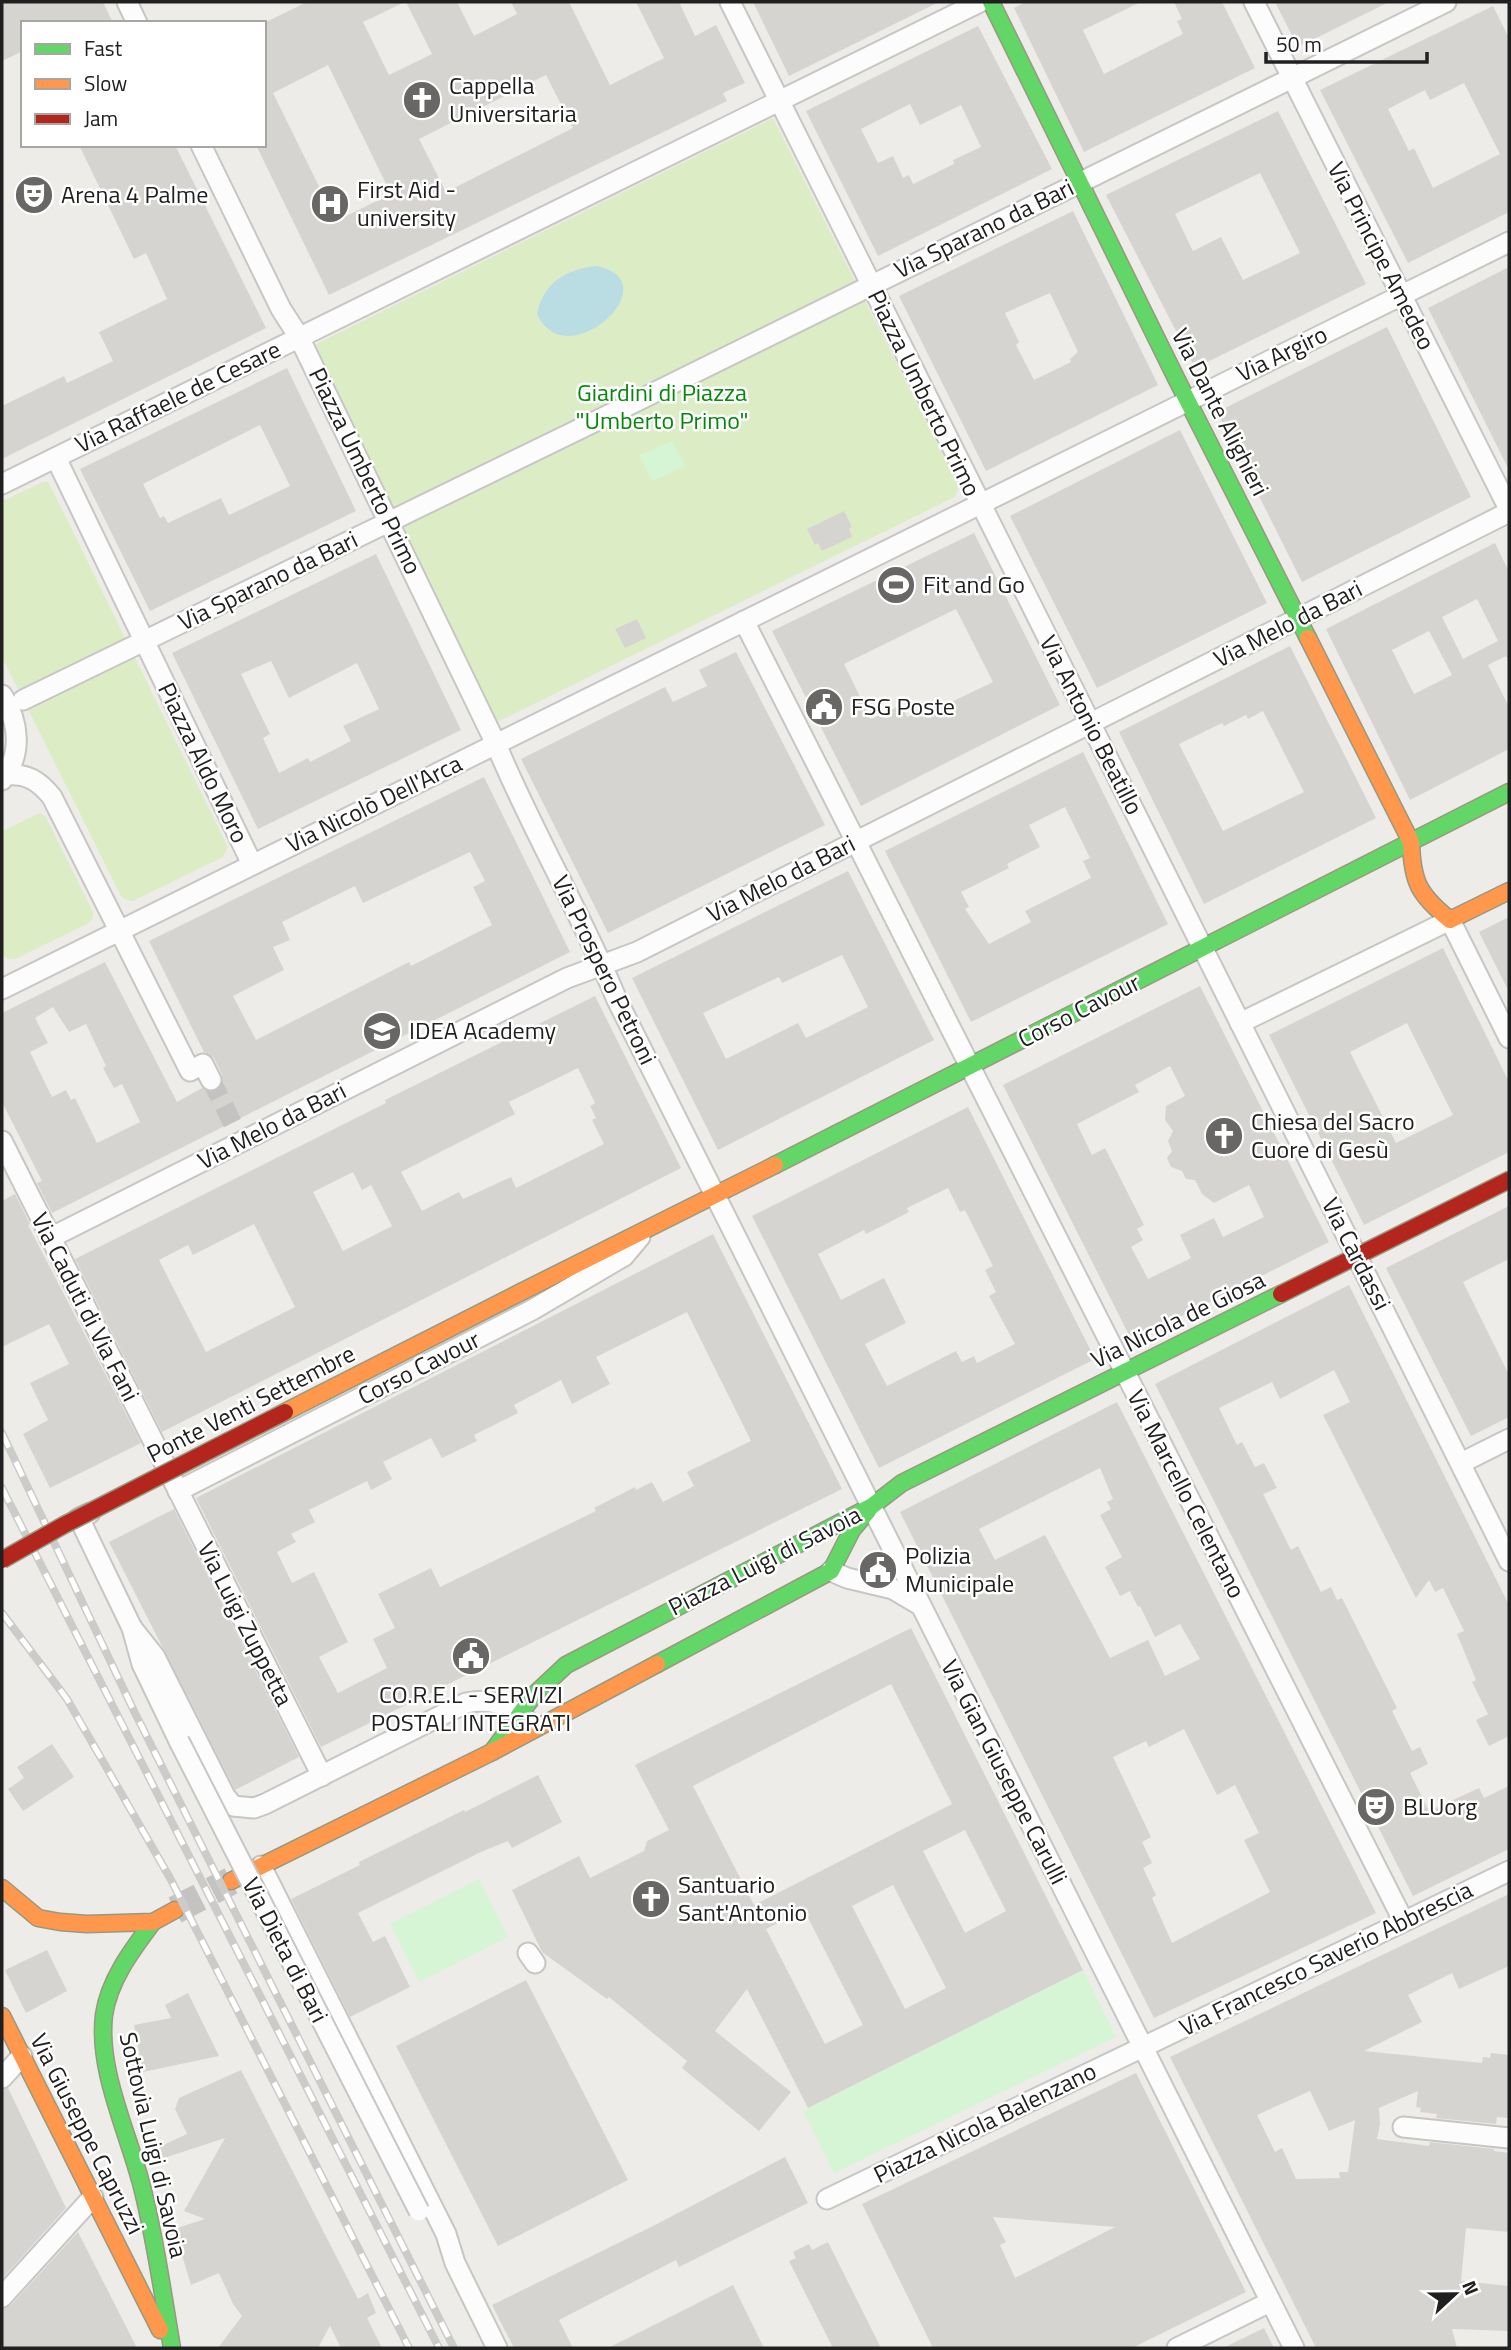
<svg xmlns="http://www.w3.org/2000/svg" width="1511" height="2350" font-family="'Titillium Web',sans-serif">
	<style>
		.grass { fill: #dcedc6 }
		.park { fill: #d5f5d4 }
		.water { fill: #badde4 }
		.building { fill: #d6d4d1; fill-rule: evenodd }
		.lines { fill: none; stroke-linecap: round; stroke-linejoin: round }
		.street-tunnel { stroke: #c5c3c1; stroke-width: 19; stroke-dasharray: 19 10; stroke-linecap: butt }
		.secondary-tunnel { stroke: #c5c3c1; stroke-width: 28; stroke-dasharray: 28 14; stroke-linecap: butt }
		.street-casing { stroke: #c7c6c5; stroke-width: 23 }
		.fast-casing { stroke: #98997f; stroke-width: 19 }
		.slow-casing { stroke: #98997f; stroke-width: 19 }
		.jam-casing { stroke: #98997f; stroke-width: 19 }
		.street { stroke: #fcfcfc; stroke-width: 19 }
		.fast { stroke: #63d668; stroke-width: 16 }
		.slow { stroke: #ff974d; stroke-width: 16 }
		.jam { stroke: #b3261e; stroke-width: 16 }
		.rail-casing { stroke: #cbcbca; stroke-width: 8 }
		.rail { stroke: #fff; stroke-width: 5; stroke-dasharray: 16; stroke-linecap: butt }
		.street-bridge-casing { stroke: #c7c6c5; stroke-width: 23; stroke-linecap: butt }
		.slow-bridge-casing { stroke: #98997f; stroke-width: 19; stroke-linecap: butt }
		.jam-bridge-casing { stroke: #98997f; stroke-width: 19; stroke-linecap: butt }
		.street-bridge { stroke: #fcfcfc; stroke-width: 19 }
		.slow-bridge { stroke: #ff974d; stroke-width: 16 }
		.jam-bridge { stroke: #b3261e; stroke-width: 16 }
		.labels { text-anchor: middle; stroke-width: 5; stroke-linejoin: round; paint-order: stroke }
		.poi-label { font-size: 24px; fill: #202020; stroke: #fff; text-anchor: start }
		.street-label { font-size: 24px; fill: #202020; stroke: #fff }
		.park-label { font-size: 24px; fill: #04880a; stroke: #fff }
	</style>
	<rect width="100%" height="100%" fill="#eeece9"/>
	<g class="grass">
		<polygon points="773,118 959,487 955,497 493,724 312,346"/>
		<polygon points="43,482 48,482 51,487 228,847 223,857 133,901 126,900 121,896 2,657 2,501"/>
		<path d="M40 813 46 817 93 912V918L89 923 15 959C8 960 5 958 2 952V831Z"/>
	</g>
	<g class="park">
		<polygon points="672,441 686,466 652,481 639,455"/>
		<polygon points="479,1879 508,1937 419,1982 390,1924"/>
		<polygon points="1083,1970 1116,2037 834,2173 803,2111"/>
	</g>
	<path class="water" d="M596 266C673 280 566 379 537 314 543 283 566 269 596 266Z"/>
	<g class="building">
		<polygon points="2,2 103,2 113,23 23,23 23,51 2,61"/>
		<path d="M307 2H405L363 22 389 75 432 54 406 2H457L474 36 517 14 511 2H569L610 85 664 58 636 2H679L695 36 716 25 745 83 723 93 727 101 329 295 256 145H264V23ZM328 65 391 194 336 221 273 93ZM546 75 573 128 446 192 419 139Z"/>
		<polygon points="753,2 939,2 789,76"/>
		<polygon points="1026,2 1141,2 1083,30 1104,74 1183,34 1177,21 1182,19 1174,2 1222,2 1255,68 1084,152 1014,8"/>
		<polygon points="1275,2 1389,2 1298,47"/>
		<path d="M1493 6 1509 38V212L1408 263 1320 90ZM1464 83 1500 154 1433 188 1414 148 1409 151 1388 109 1425 90 1430 100Z"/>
		<path d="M978 26 1052 169 878 256 806 111ZM910 104 920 125 961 105 981 147 953 160 954 164 913 184 909 175 903 178 893 156 878 163 861 129Z"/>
		<path d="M1278 111 1366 284 1195 368 1106 195ZM1260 173 1300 253 1243 280 1221 237 1193 251 1175 214Z"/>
		<polygon points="79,145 175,145 266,328 2,459 2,406 64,376 67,383 113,361 99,332 167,299 146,253 134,259"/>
		<path d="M1073 211 1158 385 986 471 899 296ZM1050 293 1078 352 1070 359 1071 362 1034 380 1016 345 1019 342 1005 313Z"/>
		<polygon points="1509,267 1509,470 1428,308"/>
		<polygon points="1387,327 1471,497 1302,582 1217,412"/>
		<path d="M287 368 356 511 150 611 80 469ZM260 425 290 486 229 515 221 498 168 523 164 516 160 518 143 484Z"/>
		<polygon points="1180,430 1267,603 1097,688 1010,516"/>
		<polygon points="844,511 852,527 849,528 852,537 822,551 818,543 815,545 807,529"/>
		<path d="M974 533 1060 705 861 806 772 631ZM956 609 993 682 939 708 937 703 907 717 901 705 871 719 844 664Z"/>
		<path d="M1495 543 1509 572V662L1506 656 1488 665 1509 707V749L1410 800 1326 629ZM1477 599 1498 641 1463 659 1442 617ZM1429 631 1452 675 1414 694 1392 650Z"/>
		<path d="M376 554 461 730 258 829 172 653ZM271 661 289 698 357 663 379 709 343 726 351 741 310 762 308 758 279 773 263 738 270 734 241 674Z"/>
		<polygon points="637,619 646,638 625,648 615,629"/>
		<path d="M1290 646 1376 818 1204 904 1119 732ZM1263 711 1304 792 1223 831 1179 744 1222 723 1224 726 1246 715 1248 719Z"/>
		<polygon points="736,652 825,825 608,933 521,759 665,687 673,702 707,686 699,670"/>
		<path d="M1083 752 1168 924 971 1022 885 851ZM1065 807 1090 858 1083 861 1091 878 1025 911 1031 922 989 944 965 909 969 907 961 892 1009 868 1007 864 1040 847 1029 825Z"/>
		<path d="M484 777 570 952 52 1213 37 1183 42 1181 2 1102V1013L105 962 177 1102 202 1088 210 1092 216 1091 222 1086V1075L214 1058 204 1052 149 941ZM470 852 485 881 473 887 492 925 411 966 409 962 256 1040 233 996 284 970 273 947 290 940 282 922 355 886 363 903ZM53 1007 69 1032 86 1024 106 1066 103 1068 114 1088 122 1084 140 1122 97 1143 75 1098 71 1100 66 1090 52 1097 30 1052 48 1043 35 1018Z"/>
		<path d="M848 871 934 1040 718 1150 632 978ZM842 955 868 1007 806 1038 798 1023 726 1059 703 1013 779 977 782 983Z"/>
		<polygon points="1509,917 1509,992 1479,932"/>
		<path d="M1443 948 1509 1082V1152L1364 1225 1269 1035ZM1407 1023 1453 1115 1396 1143 1350 1052Z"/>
		<path d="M1200 986 1329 1242 1132 1341 1003 1085ZM1170 1066 1185 1096 1166 1106 1165 1120 1173 1131 1168 1141 1172 1151 1167 1158 1171 1167 1182 1171 1186 1179 1195 1180 1202 1194 1214 1203 1249 1185 1264 1217 1223 1237 1214 1218 1180 1235 1191 1258 1148 1279 1131 1247 1143 1240 1137 1229 1144 1225 1105 1148 1092 1155 1077 1124 1139 1092 1135 1085Z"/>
		<path d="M595 996 681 1168 162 1432 75 1259 386 1103 385 1100ZM578 1068 595 1103 590 1106 596 1118 592 1120 604 1144 516 1188 511 1177 463 1199 459 1192 422 1211 401 1172 515 1114 509 1102ZM353 1172 362 1190 371 1185 392 1226 343 1251 313 1192ZM254 1224 295 1307 206 1352 159 1260 188 1245 193 1255Z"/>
		<path d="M968 1107 1095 1359 879 1468 752 1216ZM948 1188 960 1212 965 1210 993 1266 985 1270 996 1292 989 1296 1015 1344 977 1363 974 1356 962 1362 956 1351 887 1386 865 1344 906 1323 884 1278 841 1300 818 1254 864 1230 866 1234 890 1222 909 1212 907 1208Z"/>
		<polygon points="15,1194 30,1224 28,1225 141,1443 50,1488 23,1434 48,1420 30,1383 69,1364 49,1324 2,1347 2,1201"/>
		<polygon points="1509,1206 1509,1259 1463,1282 1509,1375 1509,1417 1471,1436 1386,1268"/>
		<path d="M713 1234 842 1489 321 1747 196 1498ZM687 1312 751 1441 687 1472 694 1486 663 1502 652 1482 636 1490 635 1487 594 1508 596 1511 440 1587 431 1568 378 1594 395 1628 373 1639 387 1668 338 1693 319 1657 348 1642 314 1572 292 1583 277 1552 296 1542 291 1534 315 1522 309 1510 367 1481 371 1490 392 1479 383 1462 431 1438 442 1458 477 1441 474 1435 518 1413 514 1405 561 1380 572 1404 610 1384 596 1357Z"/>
		<polygon points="1349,1285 1509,1605 1509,1736 1489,1746 1476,1720 1488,1714 1472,1682 1476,1680 1457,1634 1464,1631 1443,1588 1435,1592 1429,1580 1416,1598 1323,1415 1350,1402 1334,1370 1280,1399 1272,1382 1219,1408 1237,1445 1242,1442 1255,1467 1264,1463 1277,1488 1263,1494 1291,1550 1298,1546 1321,1592 1331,1587 1337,1600 1342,1598 1397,1708 1392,1711 1412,1751 1420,1747 1428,1764 1410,1773 1429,1811 1479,1788 1484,1798 1509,1786 1509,1849 1413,1896 1155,1384"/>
		<path d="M1117 1402 1376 1913 1154 2018 900 1512ZM1100 1468 1113 1499 1107 1502 1111 1509 1100 1515 1122 1557 1105 1567 1120 1596 1130 1591 1138 1607 1140 1606 1155 1637 1180 1624 1200 1659 1165 1676 1148 1640 1110 1658 1045 1535 995 1560 979 1529ZM1184 1729 1217 1795 1235 1785 1259 1833 1244 1840 1270 1892 1172 1943 1152 1898 1156 1895 1143 1868 1152 1863 1142 1842 1151 1837 1113 1757 1146 1741 1149 1747Z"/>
		<polygon points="174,1509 299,1757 235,1790 109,1542"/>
		<path d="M911 1628 1083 1970 808 2108 747 1989 715 2031 791 2092 759 2131 682 2068 687 2061 609 1997 607 1999 542 1952 512 1890 579 1856 590 1878 644 1851 647 1841 669 1830 635 1765ZM891 1684 952 1804 754 1905 693 1786ZM965 1830 1006 1911 965 1933 923 1851ZM893 1885 946 1988 905 2009 852 1906ZM804 1910 863 2025 825 2044 766 1929Z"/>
		<polygon points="52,1744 74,1777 23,1811 8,1789 24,1778 17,1767"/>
		<polygon points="538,1775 562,1822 512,1848 508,1841 483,1851 358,1913 373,1942 385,1936 410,1987 350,2017 291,1899 360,1865 359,1862 464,1810 465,1812"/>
		<path d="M1509 1894V1966L1459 1989 1452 1973 1408 1995 1422 2022 1364 2051 1482 2063 1483 2057 1490 2058 1491 2053 1509 2055V2118L1497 2117 1496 2124 1436 2118 1437 2114 1420 2112 1421 2108 1416 2107 1418 2091 1379 2108 1380 2124 1377 2139 1429 2146 1430 2142 1494 2149V2151L1509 2153V2232L1466 2228 1461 2281 1509 2286V2331L1452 2329 1457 2348H1316L1170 2057ZM1310 2091 1329 2131 1355 2120 1348 2172H1339L1340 2178 1296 2179 1282 2148 1275 2152 1257 2115Z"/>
		<polygon points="47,1950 67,1991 26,2013 5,1970"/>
		<polygon points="526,1980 628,2180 498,2246 396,2046"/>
		<polygon points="188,1993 219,2056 143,2072 134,2025 171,2018 165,2005"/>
		<polygon points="241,2070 358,2299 368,2293 376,2313 367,2318 382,2348 341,2348 330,2326 318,2348 218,2348 242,2316 233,2304 219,2273 191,2285 174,2229 205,2219 184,2211 225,2138 161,2159 157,2148 187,2134 175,2109 179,2098"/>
		<path d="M1136 2073 1246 2292 1132 2348H933L862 2204ZM993 2217 1115 2227 1015 2278 1000 2245 1006 2242Z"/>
		<polygon points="8,2088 66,2208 2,2279 2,2090"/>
		<polygon points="785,2157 808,2203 679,2267 676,2260 559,2320 573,2348 514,2348 492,2305 657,2224"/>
		<polygon points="78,2232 137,2348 2,2348 2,2309 11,2305"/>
		<polygon points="828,2242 881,2348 833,2348 789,2261 796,2258 793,2252 809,2244 812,2250"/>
		<polygon points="733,2285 764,2348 608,2348 684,2310"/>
		<polygon points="1264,2328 1274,2348 1223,2348"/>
	</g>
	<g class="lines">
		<polyline class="street-tunnel" points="211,1080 234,1126"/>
		<polyline class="secondary-tunnel" points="175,1910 231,1881"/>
		<g class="street-casing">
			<g id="street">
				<polyline points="127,2 137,23"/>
				<polyline points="730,2 1509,1561"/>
				<polyline points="1254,2 1509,509"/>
				<path d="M201 145 281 309 299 337 496 744C532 831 581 913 617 1000L1294 2348"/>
				<polyline points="56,458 252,864"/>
				<polyline points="2,484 980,2"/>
				<polyline points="744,621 1403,1920"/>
				<path d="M2 695C19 721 23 754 2 780"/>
				<polyline points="23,700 631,404 1446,2"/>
				<path d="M6 775C27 773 39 781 52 797L190 1071 203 1064 211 1080"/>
				<polyline points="2,989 1509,242"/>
				<polyline points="1240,1023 1450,920 1509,1038"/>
				<polyline points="2,1141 322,1776"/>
				<polyline points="50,1238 567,978 637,952 1509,512"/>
				<polyline points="1461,1463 1509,1439"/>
				<polyline points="178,1491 532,1310 624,1256 640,1237"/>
				<polyline points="90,1513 79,1518 132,1628 142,1664 179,1741"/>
				<polyline points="831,1571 847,1578 893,1589 920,1605"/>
				<path d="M132 1628 155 1657 225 1796 233 1806 254 1808 265 1804 466 1703C492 1698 508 1704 528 1721"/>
				<polyline points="261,1866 446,2234 455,2263 497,2348"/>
				<polyline points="528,1953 535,1963"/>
				<polyline points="2,2078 22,2056"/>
				<polyline points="1403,2127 1509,2138"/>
				<polyline points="827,2199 1509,1871"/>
				<polyline points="2,2297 93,2197"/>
				<polyline points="1177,2348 1270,2302"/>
			</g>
		</g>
		<g class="fast-casing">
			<g id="fast">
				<polyline points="991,2 1176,378 1308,638"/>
				<polyline points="775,1165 1509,792"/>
				<polyline points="657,1664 831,1571 852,1530 868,1511"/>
				<polyline points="492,1752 534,1695 566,1665 872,1506 902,1483 1281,1294"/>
				<path d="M153 1922C132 1950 109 1980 104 2015 97 2072 130 2136 143 2191 156 2243 163 2296 172 2348"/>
			</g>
		</g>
		<g class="slow-casing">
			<g id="slow">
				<path d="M1308 638 1411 842C1412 882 1419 895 1450 920L1509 891"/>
				<polyline points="523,1291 775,1165"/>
				<polyline points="231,1881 492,1752 657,1664"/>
				<polyline points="2,1888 38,1918 60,1922 87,1924 153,1922 175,1910"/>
				<polyline points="2,2016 160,2330"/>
			</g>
		</g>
		<g class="jam-casing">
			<polyline id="jam" points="1281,1294 1509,1180"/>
		</g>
		<use href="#street" class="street"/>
		<use href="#fast" class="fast"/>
		<use href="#slow" class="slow"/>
		<use href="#jam" class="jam"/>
		<g class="rail-casing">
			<g id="rail">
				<polyline points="2,1433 134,1711 454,2348"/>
				<polyline points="2,1488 439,2348"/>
				<polyline points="2,1613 67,1699 170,1878 409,2348"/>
			</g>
		</g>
		<use href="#rail" class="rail"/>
		<g class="street-bridge-casing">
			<polyline id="street-bridge" points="179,1741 419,2211"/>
		</g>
		<g class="slow-bridge-casing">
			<polyline id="slow-bridge" points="285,1412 523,1291"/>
		</g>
		<g class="jam-bridge-casing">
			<polyline id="jam-bridge" points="2,1560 64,1525 285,1412"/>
		</g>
		<use href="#street-bridge" class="street-bridge"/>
		<use href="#slow-bridge" class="slow-bridge"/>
		<use href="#jam-bridge" class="jam-bridge"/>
	</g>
	<defs>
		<g id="church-disc" transform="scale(2.0125)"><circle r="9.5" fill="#686766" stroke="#fff"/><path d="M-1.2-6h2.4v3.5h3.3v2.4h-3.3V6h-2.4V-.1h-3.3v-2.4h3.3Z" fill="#fff"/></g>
		<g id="theatre-disc" transform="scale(2.0125)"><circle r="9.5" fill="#686766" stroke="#fff"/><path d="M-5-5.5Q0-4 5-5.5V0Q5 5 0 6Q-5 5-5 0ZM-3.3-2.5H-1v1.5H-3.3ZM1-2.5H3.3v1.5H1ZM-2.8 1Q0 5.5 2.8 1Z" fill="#fff"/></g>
		<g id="hospital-disc" transform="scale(2.0125)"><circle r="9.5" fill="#686766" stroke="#fff"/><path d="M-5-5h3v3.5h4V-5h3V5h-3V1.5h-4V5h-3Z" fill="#fff"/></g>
		<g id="stadium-disc" transform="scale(2.0125)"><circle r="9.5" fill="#686766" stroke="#fff"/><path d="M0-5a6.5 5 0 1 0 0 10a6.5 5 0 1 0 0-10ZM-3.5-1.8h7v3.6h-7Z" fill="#fff"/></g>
		<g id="civic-disc" transform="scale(2.0125)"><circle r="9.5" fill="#686766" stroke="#fff"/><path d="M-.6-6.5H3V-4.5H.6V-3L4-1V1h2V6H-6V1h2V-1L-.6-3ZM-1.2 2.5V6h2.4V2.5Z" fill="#fff"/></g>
		<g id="university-disc" transform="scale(2.0125)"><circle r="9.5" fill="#686766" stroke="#fff"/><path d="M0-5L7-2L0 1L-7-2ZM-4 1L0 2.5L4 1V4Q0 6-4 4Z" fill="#fff"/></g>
	</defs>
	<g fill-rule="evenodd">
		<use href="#church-disc" x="422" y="100"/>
		<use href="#theatre-disc" x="34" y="195"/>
		<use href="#hospital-disc" x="330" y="204"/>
		<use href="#stadium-disc" x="896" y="585"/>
		<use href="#civic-disc" x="824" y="707"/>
		<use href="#university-disc" x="382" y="1031"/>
		<use href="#church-disc" x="1224" y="1136"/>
		<use href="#civic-disc" x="878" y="1570"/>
		<use href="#civic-disc" x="471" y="1656"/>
		<use href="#theatre-disc" x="1376" y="1807"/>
		<use href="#church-disc" x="651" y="1899"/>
	</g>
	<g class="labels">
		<g class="poi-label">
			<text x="449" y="94">Cappella<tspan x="449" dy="28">Universitaria</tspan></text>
			<text x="357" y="198">First Aid -<tspan x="357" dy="28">university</tspan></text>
			<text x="61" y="203">Arena 4 Palme</text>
			<text x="923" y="593">Fit and Go</text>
			<text x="851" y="715">FSG Poste</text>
			<text x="409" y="1039">IDEA Academy</text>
			<text x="1251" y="1130">Chiesa del Sacro<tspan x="1251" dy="28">Cuore di Gesù</tspan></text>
			<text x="905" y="1564">Polizia<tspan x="905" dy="28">Municipale</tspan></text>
			<text x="471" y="1703" text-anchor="middle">CO.R.E.L - SERVIZI<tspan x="471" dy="28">POSTALI INTEGRATI</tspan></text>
			<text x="1403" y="1815">BLUorg</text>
			<text x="678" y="1893">Santuario<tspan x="678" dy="28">Sant'Antonio</tspan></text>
		</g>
		<g class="street-label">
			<text transform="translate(984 229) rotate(-26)" y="8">Via Sparano da Bari</text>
			<text transform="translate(1381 256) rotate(63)" y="8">Via Principe Amedeo</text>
			<text transform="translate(1282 354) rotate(-26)" y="8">Via Argiro</text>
			<text transform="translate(924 393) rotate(64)" y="8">Piazza Umberto Primo</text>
			<text transform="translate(178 397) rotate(-26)" y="8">Via Raffaele de Cesare</text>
			<text transform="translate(1220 412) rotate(63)" y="8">Via Dante Alighieri</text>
			<text transform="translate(365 471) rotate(64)" y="8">Piazza Umberto Primo</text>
			<text transform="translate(268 581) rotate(-26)" y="8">Via Sparano da Bari</text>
			<text transform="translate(1288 624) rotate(-27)" y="8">Via Melo da Bari</text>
			<text transform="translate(1091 725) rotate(63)" y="8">Via Antonio Beatillo</text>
			<text transform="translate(203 763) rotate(64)" y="8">Piazza Aldo Moro</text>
			<text transform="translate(374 804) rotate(-26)" y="8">Via Nicolò Dell'Arca</text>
			<text transform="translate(781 879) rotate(-27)" y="8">Via Melo da Bari</text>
			<text transform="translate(604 970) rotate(64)" y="8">Via Prospero Petroni</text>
			<text transform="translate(1079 1011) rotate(-27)" y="8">Corso Cavour</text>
			<text transform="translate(272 1126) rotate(-27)" y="8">Via Melo da Bari</text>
			<text transform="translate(1356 1254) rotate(63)" y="8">Via Cardassi</text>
			<text transform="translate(85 1307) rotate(63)" y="8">Via Caduti di Via Fani</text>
			<text transform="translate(1178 1320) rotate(-26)" y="8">Via Nicola de Giosa</text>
			<text transform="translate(419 1368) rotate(-27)" y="8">Corso Cavour</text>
			<text transform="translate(251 1404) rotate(-27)" y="8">Ponte Venti Settembre</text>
			<text transform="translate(1186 1494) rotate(63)" y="8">Via Marcello Celentano</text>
			<text transform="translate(765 1561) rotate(-27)" y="8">Piazza Luigi di Savoia</text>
			<text transform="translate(245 1624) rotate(63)" y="8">Via Luigi Zuppetta</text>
			<text transform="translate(1004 1772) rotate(63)" y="8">Via Gian Giuseppe Carulli</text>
			<text transform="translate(285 1950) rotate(63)" y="8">Via Dieta di Bari</text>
			<text transform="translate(1326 1959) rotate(-26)" y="8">Via Francesco Saverio Abbrescia</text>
			<text transform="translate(985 2123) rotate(-26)" y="8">Piazza Nicola Balenzano</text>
			<text transform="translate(87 2134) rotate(63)" y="8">Via Giuseppe Capruzzi</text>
			<text transform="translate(153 2145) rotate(77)" y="8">Sottovia Luigi di Savoia</text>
		</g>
		<g class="park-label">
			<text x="662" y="401">Giardini di Piazza<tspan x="662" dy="28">"Umberto Primo"</tspan></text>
		</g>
	</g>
	<rect width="1511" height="2350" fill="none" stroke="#202020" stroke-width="7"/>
	<rect x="21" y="21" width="245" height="126" fill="#ffffff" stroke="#a6a6a6" stroke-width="2"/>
	<rect x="35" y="44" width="35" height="10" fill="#63d668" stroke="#a6a6a6" stroke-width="2"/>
	<text x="84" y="56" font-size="21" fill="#202020">Fast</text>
	<rect x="35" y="79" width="35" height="10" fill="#ff974d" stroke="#a6a6a6" stroke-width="2"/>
	<text x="84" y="91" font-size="21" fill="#202020">Slow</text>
	<rect x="35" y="114" width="35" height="10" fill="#b3261e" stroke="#a6a6a6" stroke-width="2"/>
	<text x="84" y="126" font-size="21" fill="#202020">Jam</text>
	<g transform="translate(1455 2294) rotate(68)" stroke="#ffffff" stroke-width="5" paint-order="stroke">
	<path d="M0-5L12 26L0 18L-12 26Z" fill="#202020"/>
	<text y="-10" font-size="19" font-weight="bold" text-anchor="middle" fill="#202020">N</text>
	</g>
	<path d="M1266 52v10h161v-10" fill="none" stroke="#202020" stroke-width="3.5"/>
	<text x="1276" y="52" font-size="21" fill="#202020" stroke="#ffffff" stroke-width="5" paint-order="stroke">50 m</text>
</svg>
